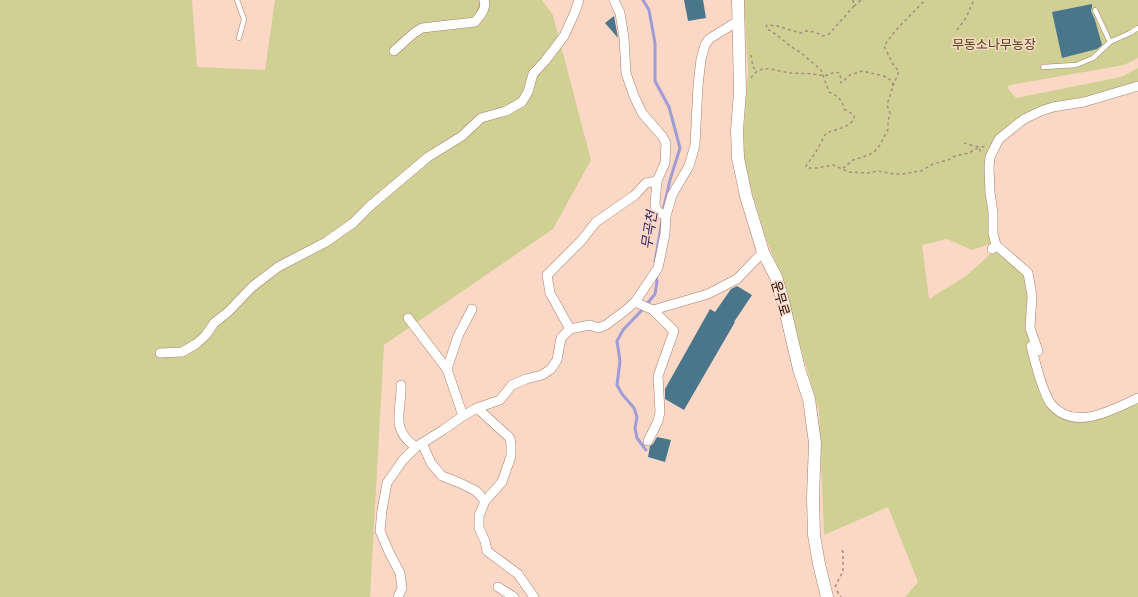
<svg xmlns="http://www.w3.org/2000/svg" width="1138" height="597" viewBox="0 0 1138 597" font-family="'Exo 2','Noto Sans KR',sans-serif">
<style>
.green{fill:#d0d094}
.lines{fill:none;stroke-linecap:round;stroke-linejoin:round}
.stream{stroke:#a09cd6;stroke-width:3}
.building{fill:#49768a}
.service-casing{stroke:#a77f6b;stroke-width:5.5}
.minor-casing{stroke:#a77f6b;stroke-width:10}
.tertiary-casing{stroke:#a77f6b;stroke-width:13}
.path{stroke:#a88d7f;stroke-width:1.5;stroke-dasharray:3 3;stroke-linecap:butt}
.service{stroke:#fff;stroke-width:4.5}
.minor{stroke:#fff;stroke-width:9}
.tertiary{stroke:#fff;stroke-width:12}
.labels{text-anchor:middle;stroke-width:3;stroke-linejoin:round;paint-order:stroke}
.park-label{font-size:13px;fill:#4a4918;stroke:#fbd8c6}
.street-label{font-size:13px;fill:#160803;stroke:#fbd8c6}
.water-label{font-size:14px;font-style:italic;fill:#2b1b5f;stroke:#fbd8c6}
</style>
<rect width="100%" height="100%" fill="#fbd8c6"/>
<g class="green">
<path d="M 0,0 L 192,0 L 197,67 L 265,70 L 275,0 L 542,0 L 553,15 L 591,160 L 553,229 L 384,345 L 370,597 L 0,597 Z"/>
<path d="M 744,0 L 1138,0 L 1138,58 L 1124,65 L 1010,85 L 1007,87 L 1016,98 L 1121,77 L 1138,68 L 1138,83 L 1112,92 L 1048,106 L 992,149 L 993,243 L 972,250 L 947,239 L 922,245 L 929,299 L 966,276 L 997,248 L 1026,274 L 1031,296 L 1028,329 L 1030,347 L 1046,400 L 1071,419 L 1138,401 L 1138,597 L 905,597 L 918,582 L 888,507 L 824,535 L 819,411 L 800,345 L 784,283 L 765,236 L 742,158 L 748,71 Z"/>
</g>
<g class="lines">
<g class="stream">
<path d="M 643,0 L 649,10 L 655,43 L 655,81 L 669,107 L 680,148 L 670,180 L 663,211"/>
<path d="M 655,262 L 662,220"/>
<path d="M 646,450 L 637,438 L 635,428 L 637,417 L 634,408 L 622,394 L 617,385 L 620,361 L 617,341 L 623,330 L 642,310 L 655,294 L 657,282 L 656,275"/>
</g>
</g>
<g class="building">
<path d="M 684,0 L 703,0 L 706,18 L 688,21 Z"/>
<path d="M 1092,4 L 1092,7 L 1091,11 L 1095,20 L 1102,45 L 1097,49 L 1062,58 L 1052,12 Z"/>
<path d="M 614,16 L 618,38 L 605,23 Z"/>
<path d="M 737,286 L 752,295 L 734,322 L 735,322 L 684,410 L 665,399 L 665,389 L 710,309 L 715,312 L 731,289 Z"/>
<path d="M 657,437 L 671,440 L 665,462 L 648,457 L 650,446 L 653,444 Z"/>
</g>
<g class="lines">
<defs>
<g id="service">
<path d="M 237,0 L 244,19 L 239,38"/>
<path d="M 1095,10 L 1110,42"/>
<path d="M 1043,67 L 1076,65 L 1093,58 L 1110,42 L 1130,33 L 1138,28"/>
</g>
<g id="minor">
<path d="M 614,0 L 620,13 L 624,38 L 626,73 L 634,96 L 642,113 L 662,136 L 666,143 L 665,163 L 657,181 L 655,203 L 656,209 L 660,213 L 666,216"/>
<path d="M 394,51 L 414,33 L 422,28 L 475,22 C 480,16 487,8 484,0"/>
<path d="M 996,245 L 993,233 L 993,212 L 990,193 L 989,167 L 990,157 L 999,139 L 1024,119 L 1041,111 L 1053,107 L 1084,102 L 1138,86"/>
<path d="M 992,249 L 996,245 L 1028,273 L 1032,296 L 1030,328 L 1038,351"/>
<path d="M 635,302 L 653,310 L 674,331 L 658,376 L 660,412 L 658,421 L 648,441"/>
<path d="M 653,310 L 708,294 L 737,279 L 763,252"/>
<path d="M 408,318 L 447,369"/>
<path d="M 570,329 L 550,293 L 547,275 L 581,241 L 596,222 L 635,195 L 646,183 L 657,181"/>
<path d="M 1031,346 C 1035,361 1042,392 1051,404 C 1074,432 1112,410 1138,398"/>
<path d="M 160,353 L 182,352 L 196,344 L 206,335 L 214,323 L 228,312 L 252,287 L 278,267 L 326,242 L 353,223 L 370,206 L 428,157 L 462,136 L 481,118 L 506,111 L 522,102 L 528,92 L 533,74 L 545,61 L 564,36 L 575,12 L 579,0"/>
<path d="M 401,385 C 402,411 389,429 416,447"/>
<path d="M 477,408 L 510,438 L 511,445 L 511,456 L 502,482 L 485,501"/>
<path d="M 463,416 L 447,369 L 458,336 L 472,309"/>
<path d="M 422,443 L 431,463 L 442,476 L 460,483 L 476,491 L 485,501 L 479,516 L 479,528 L 485,541 L 487,551 L 518,574 L 534,597"/>
<path d="M 498,587 L 514,597"/>
<path d="M 398,597 L 402,588 L 400,573 L 389,552 L 380,531 L 382,510 L 387,483 L 403,460 L 416,447 L 443,430 L 463,416 L 477,408 L 500,400 L 512,385 L 526,379 L 542,375 L 551,369 L 557,360 L 561,338 L 570,329 L 590,325 L 598,328 L 606,325 L 626,310 L 635,302 L 658,268 L 665,234 L 666,216 L 672,195 L 689,166 L 695,145 L 698,86 L 701,59 L 705,45 L 709,39 L 738,21"/>
</g>
<path id="tertiary" d="M 738,0 L 740,92 L 737,130 L 738,158 L 746,196 L 763,252 L 776,277 L 783,301 L 799,369 L 809,399 L 815,443 L 813,497 L 814,535 L 819,564 L 827,597"/>
</defs>
<use href="#service" class="service-casing"/>
<use href="#minor" class="minor-casing"/>
<use href="#tertiary" class="tertiary-casing"/>
<g class="path">
<path d="M 853,0 L 854,6 L 829,34 L 823,36 L 815,32 L 806,31 L 801,33 L 777,26 L 767,25 L 766,28 L 777,35 L 790,46 L 800,52 L 821,70 L 829,92 C 837,96 842,99 844,109 L 854,115 C 856,126 834,130 826,133 L 816,152 L 806,166 L 806,167 L 809,168 L 817,168 L 833,165 L 849,172 L 868,173 L 878,171 L 894,174 L 902,174 L 921,171 L 933,164 L 948,160 L 955,156 L 969,153 L 979,147 L 981,154"/>
<path d="M 854,6 L 861,0"/>
<path d="M 957,30 L 966,18 L 974,0"/>
<path d="M 751,55 L 753,67 L 757,71"/>
<path d="M 751,78 C 754,73 758,70 763,69 C 770,68 778,71 785,72 C 794,74 804,73 813,74 C 823,75 825,78 834,72 L 840,73 L 841,83 L 850,75 L 862,71 L 884,76 L 892,81 L 893,86 L 887,105 L 890,113 L 888,121 L 888,129 L 880,145 L 875,151 L 869,155 L 853,160 L 842,169"/>
<path d="M 893,86 L 899,71 L 894,66 L 884,46 L 896,30 L 925,0"/>
<path d="M 964,143 C 970,144 979,149 985,146"/>
<path d="M 835,587 L 843,571 L 843,552 L 841,549"/>
<path d="M 837,591 L 841,597"/>
</g>
<use href="#service" class="service"/>
<use href="#minor" class="minor"/>
<use href="#tertiary" class="tertiary"/>
</g>
<g class="labels">
<g class="park-label">
<text x="994" y="49">무동소나무농장</text>
</g>
<g class="street-label">
<text transform="translate(781 298) rotate(74)" y="5">운무로</text>
</g>
<g class="water-label">
<text transform="translate(649 230) rotate(-81)" y="5">무곡천</text>
</g>
</g>
</svg>
